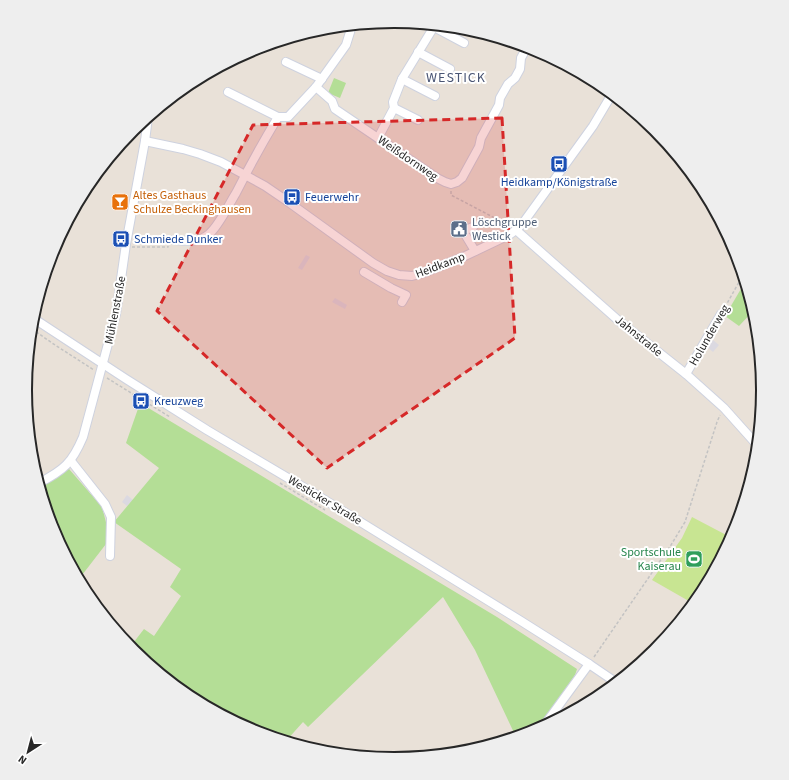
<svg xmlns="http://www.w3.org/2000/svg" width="789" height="780" viewBox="0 0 789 780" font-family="'Source Sans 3',sans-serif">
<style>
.industrial{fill:#dbd9e1}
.green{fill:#b4de96}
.pitch{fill:#c8e592}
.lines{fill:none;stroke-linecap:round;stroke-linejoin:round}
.minor-casing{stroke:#ced2df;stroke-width:10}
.path{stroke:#c3c3c3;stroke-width:1.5;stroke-dasharray:3 2;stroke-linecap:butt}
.minor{stroke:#fff;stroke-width:8}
.marked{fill:#d62828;fill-opacity:0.2;stroke:#d62828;stroke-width:3;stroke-dasharray:8 5;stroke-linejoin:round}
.labels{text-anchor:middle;stroke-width:4;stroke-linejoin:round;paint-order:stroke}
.street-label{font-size:12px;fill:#272727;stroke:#fff}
.transit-label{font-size:12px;fill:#164399;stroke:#fff;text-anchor:start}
.food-label{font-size:12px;fill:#c56008;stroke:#fff;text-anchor:start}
.service-label{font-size:12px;fill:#4e5e75;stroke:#fff;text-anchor:start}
.leisure-label{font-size:12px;fill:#27864d;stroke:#fff;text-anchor:end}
.quarter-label{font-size:14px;letter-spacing:1px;fill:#4a5574;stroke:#fff}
.rim{fill:none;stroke:#272727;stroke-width:2}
</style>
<rect width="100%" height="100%" fill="#e9e1d8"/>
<g class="industrial">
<path d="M 306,255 L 310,257 L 302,270 L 298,268 Z"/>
<path d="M 335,298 L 347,305 L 345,309 L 332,302 Z"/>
<path d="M 713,340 L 719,345 L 713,352 L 707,347 Z"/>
<path d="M 127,495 L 133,500 L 127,506 L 122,502 Z"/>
</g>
<g class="green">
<path d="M 334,78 L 346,83 L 340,98 L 328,93 Z"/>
<path d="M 745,282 L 754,310 L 739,326 L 725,316 Z"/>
<path d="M 140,403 L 497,617 L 577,669 L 575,675 L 537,730 L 516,737 L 475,650 L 443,597 L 308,727 L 303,722 L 286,741 L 253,731 L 189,697 L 133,651 L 130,647 L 144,629 L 154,636 L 181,596 L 170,587 L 181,569 L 114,522 L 159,468 L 126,443 Z"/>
<path d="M 69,469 L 102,507 L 108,530 L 106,544 L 79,579 L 54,531 L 45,503 L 47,501 L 42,486 Z"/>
</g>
<path class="pitch" d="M 692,517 L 732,538 L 701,595 L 694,604 L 652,580 L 682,538 Z"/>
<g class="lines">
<defs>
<g id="minor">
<path d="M 434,27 L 464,43"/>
<path d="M 418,52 L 450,69"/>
<path d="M 286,62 L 322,79"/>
<path d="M 402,79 L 435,96"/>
<path d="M 316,87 L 332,101 L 335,109 L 437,178 L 445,182 L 451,184 L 457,182 L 462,178 L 479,147 L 481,138 L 499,105 L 500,98 L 508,84 L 515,78 L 520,69 L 521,58 L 527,47"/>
<path d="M 228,92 L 278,117"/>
<path d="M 394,108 L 418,120"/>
<path d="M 378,138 L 394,108 L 393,102 L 402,79 L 435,25"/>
<path d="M 145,141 L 183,149 L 200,154 L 221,162 L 245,175 L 265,186 L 287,201 L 373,263 L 387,271 L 399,275 L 412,276 L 423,273 L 463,257 L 509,235 L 516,230 L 523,223 L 593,126 L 612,94"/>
<path d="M 473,227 L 463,231 L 475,251"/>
<path d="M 516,230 L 619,321 L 686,374 L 724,408 L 758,446"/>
<path d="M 174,240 C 187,241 198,243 209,234 C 219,226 229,204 236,193 C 249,167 263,142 278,117 L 288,117 L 316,87 L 346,45 L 351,29 L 354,25"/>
<path d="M 364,272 L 391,288 L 406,295 L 402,302"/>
<path d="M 33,318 L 126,379 L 207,430 L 320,497 L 521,621 L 589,664 L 617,683"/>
<path d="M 686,374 L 721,314"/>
<path d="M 71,461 L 105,504 L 111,517 L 110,556"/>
<path d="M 39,483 C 64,470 72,463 83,437 L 116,314 L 126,244 L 145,141 L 148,117"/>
<path d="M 543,727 L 589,664"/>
</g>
</defs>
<use href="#minor" class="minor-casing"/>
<g class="path">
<path d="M 451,191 L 451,195 L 510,226"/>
<path d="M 132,247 L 168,247 L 168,246"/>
<path d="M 725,307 L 743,275"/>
<path d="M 32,329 L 55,345 L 94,370"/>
<path d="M 107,378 L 170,417"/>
<path d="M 280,483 L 325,510"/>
<path d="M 594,657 L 671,545 L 685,522 L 717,422 L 720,415"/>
</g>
<use href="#minor" class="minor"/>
</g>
<path class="marked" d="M 502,118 L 515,338 L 327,468 L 157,311 L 253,125 Z"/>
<defs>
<symbol id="bus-square" viewBox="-11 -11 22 22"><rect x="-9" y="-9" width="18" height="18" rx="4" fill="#1a4fb4" stroke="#fff"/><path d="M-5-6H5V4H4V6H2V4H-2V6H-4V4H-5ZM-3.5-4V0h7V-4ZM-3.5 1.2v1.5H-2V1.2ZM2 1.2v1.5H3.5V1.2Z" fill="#fff"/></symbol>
<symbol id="bar-square" viewBox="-11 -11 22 22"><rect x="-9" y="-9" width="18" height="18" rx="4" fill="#e8710a" stroke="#fff"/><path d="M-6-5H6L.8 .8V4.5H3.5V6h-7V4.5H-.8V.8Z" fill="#fff"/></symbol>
<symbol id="civic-square" viewBox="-11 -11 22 22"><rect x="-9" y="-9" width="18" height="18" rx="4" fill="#5c6f8a" stroke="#fff"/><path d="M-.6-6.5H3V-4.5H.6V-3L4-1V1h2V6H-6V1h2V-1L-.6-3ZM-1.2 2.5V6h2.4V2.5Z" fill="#fff"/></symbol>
<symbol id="stadium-square" viewBox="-11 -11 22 22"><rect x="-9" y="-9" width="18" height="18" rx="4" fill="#2e9e5b" stroke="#fff"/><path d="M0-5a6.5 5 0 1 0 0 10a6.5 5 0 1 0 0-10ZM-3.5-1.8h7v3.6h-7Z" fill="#fff"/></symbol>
</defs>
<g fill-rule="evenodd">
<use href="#bus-square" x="549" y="154" width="20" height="20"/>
<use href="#bus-square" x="282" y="187" width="20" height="20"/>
<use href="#bar-square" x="110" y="192" width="20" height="20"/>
<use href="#civic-square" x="449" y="219" width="20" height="20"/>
<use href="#bus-square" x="111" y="229" width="20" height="20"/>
<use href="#bus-square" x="131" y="391" width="20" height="20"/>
<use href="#stadium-square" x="684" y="549" width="20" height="20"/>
</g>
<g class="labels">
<g class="street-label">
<text transform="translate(408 158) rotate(34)" y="4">Weißdornweg</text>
<text transform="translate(440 265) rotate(-21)" y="4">Heidkamp</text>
<text transform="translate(115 310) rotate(-79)" y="4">Mühlenstraße</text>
<text transform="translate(709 335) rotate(-60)" y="4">Holunderweg</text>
<text transform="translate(639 336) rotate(39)" y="4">Jahnstraße</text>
<text transform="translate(325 500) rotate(31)" y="4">Westicker Straße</text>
</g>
<g class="transit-label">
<text x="559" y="186" text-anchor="middle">Heidkamp/Königstraße</text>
<text x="305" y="201">Feuerwehr</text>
<text x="134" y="243">Schmiede Dunker</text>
<text x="154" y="405">Kreuzweg</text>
</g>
<g class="food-label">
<text x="133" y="199">Altes Gasthaus<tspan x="133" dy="14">Schulze Beckinghausen</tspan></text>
</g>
<g class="service-label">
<text x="472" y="226">Löschgruppe<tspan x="472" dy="14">Westick</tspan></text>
</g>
<g class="leisure-label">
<text x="681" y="556">Sportschule<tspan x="681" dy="14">Kaiserau</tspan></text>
</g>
<g class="quarter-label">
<text x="456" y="82">WESTICK</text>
</g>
</g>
<path d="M0 0H789V780H0ZM32 390a362 362 0 1 1 724 0a362 362 0 1 1-724 0Z" fill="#eee" fill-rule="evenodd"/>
<path class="rim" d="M32 390a362 362 0 1 1 724 0a362 362 0 1 1-724 0Z"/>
<g transform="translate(28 752) rotate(216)" stroke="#ffffff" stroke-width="3" paint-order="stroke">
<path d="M0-3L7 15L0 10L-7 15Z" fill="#272727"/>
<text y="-6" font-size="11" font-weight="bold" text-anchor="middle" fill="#272727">N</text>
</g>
</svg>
